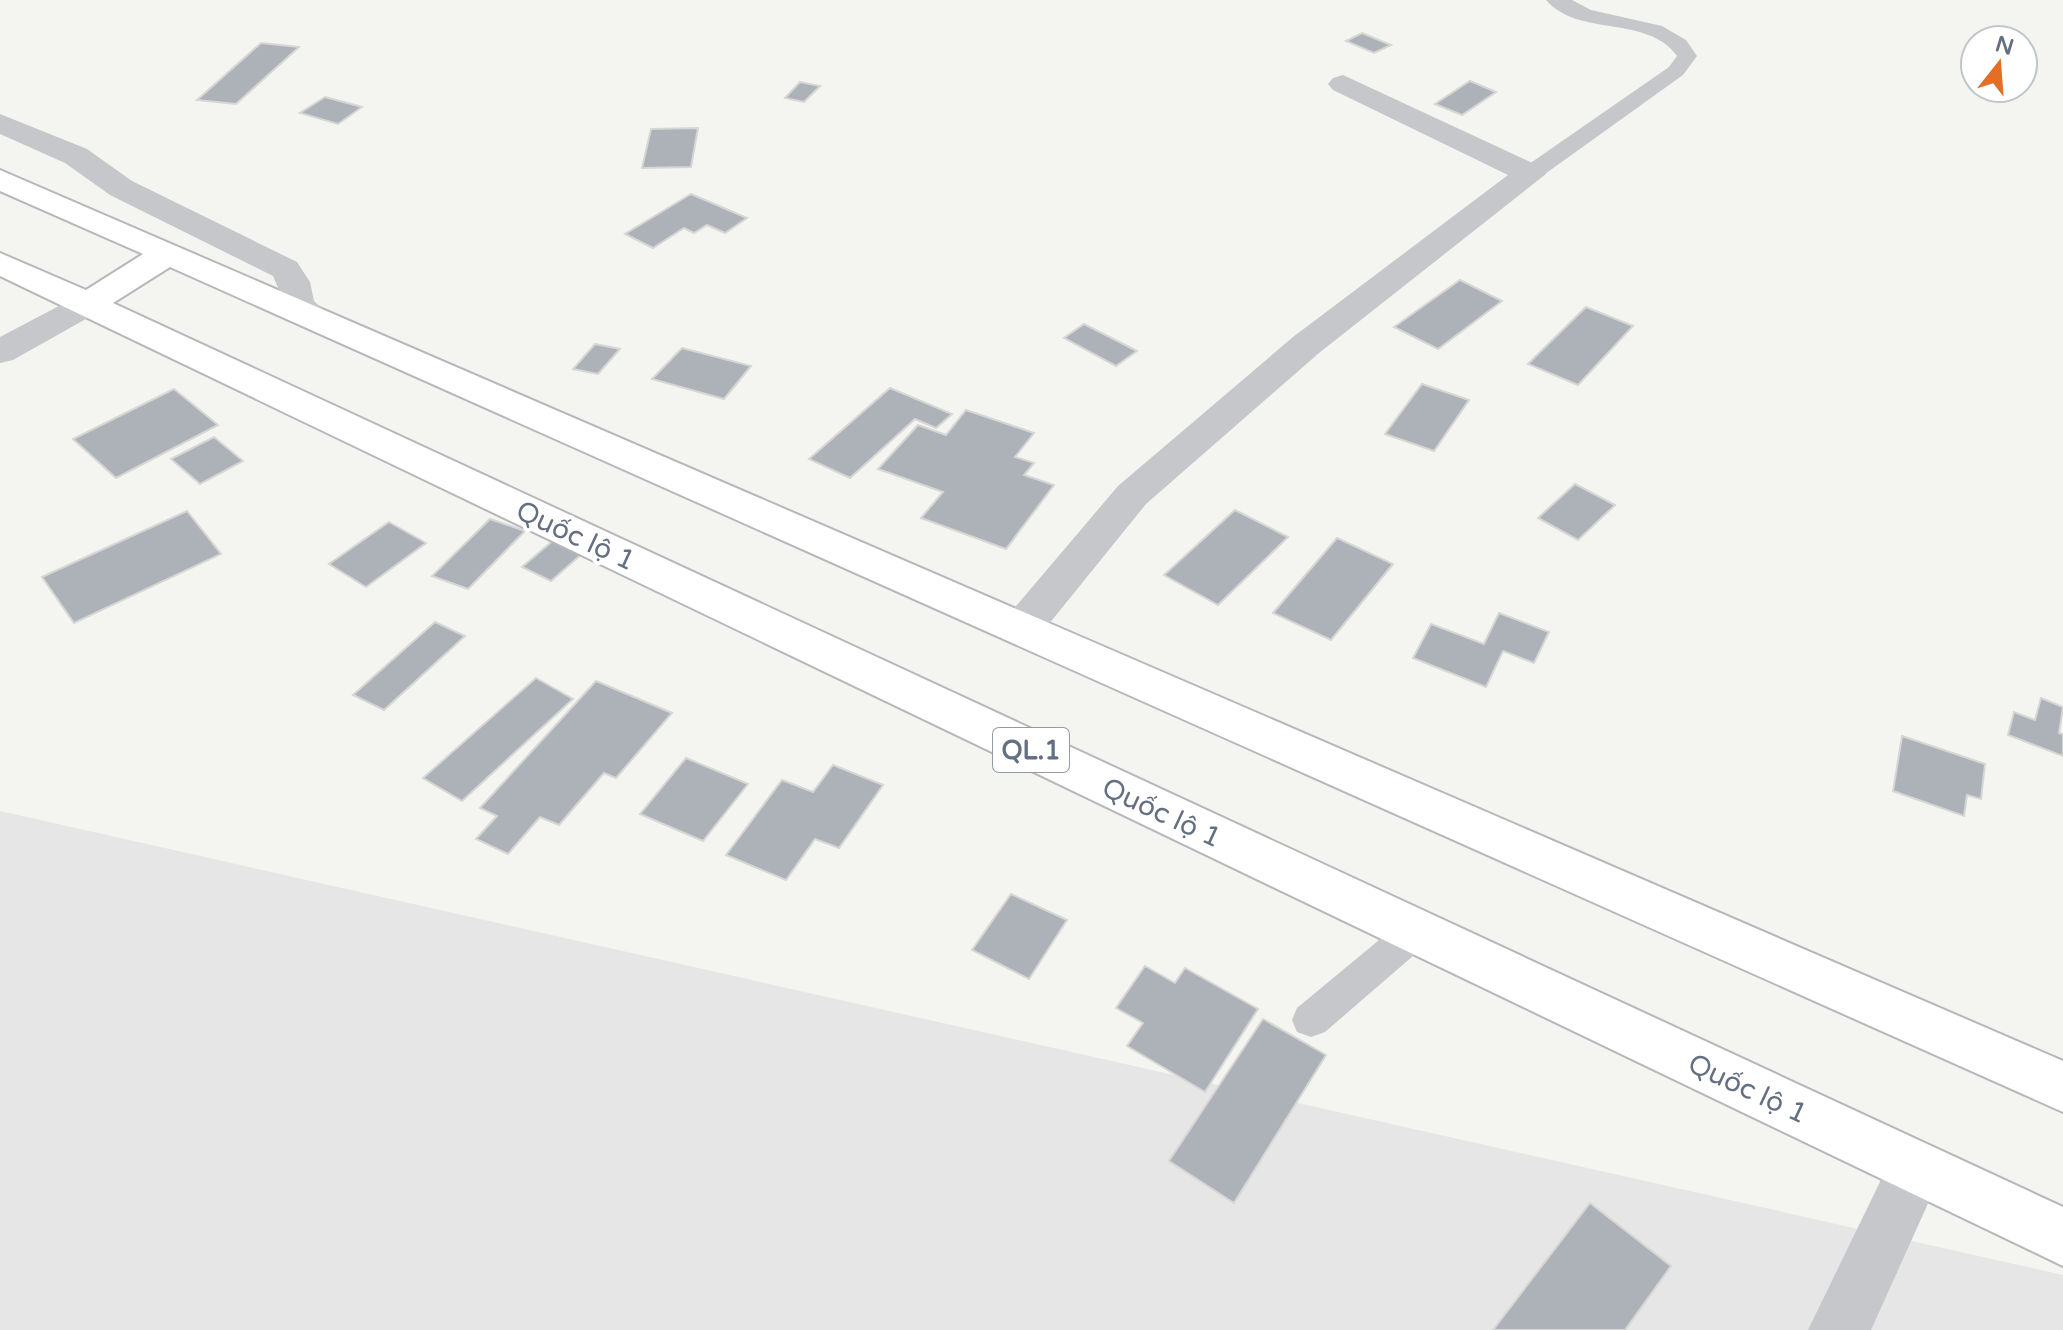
<svg xmlns="http://www.w3.org/2000/svg" width="2063" height="1330" viewBox="0 0 2063 1330" font-family="'Varela Round',sans-serif">
<style>
.built{fill:#e5e6e5}
.building{fill:#adb2b9;stroke:#d6d6d4;stroke-width:2}
.lines{fill:none;stroke-linecap:round;stroke-linejoin:round}
.trunk-casing{stroke:#b5b7bb;stroke-width:4}
.service{fill:#c5c7cb;fill-rule:evenodd}
.minor{fill:#c5c7cb;fill-rule:evenodd}
.trunk{fill:#fff;fill-rule:evenodd}
.labels{text-anchor:middle;stroke-width:8;stroke-linejoin:round;paint-order:stroke}
.shield{fill:#fff;stroke:#929ba8;stroke-width:2}
.shield-label{font-size:26px;font-weight:bold;fill:#647082}
.street-label{font-size:28px;fill:#647082;stroke:#fff}
</style>
<rect width="100%" height="100%" fill="#f4f5f1"/>
<path class="built" d="M 0,811 L 2063,1275 L 2063,1330 L 0,1330 Z"/>
<g class="building">
<path d="M 1362,33 L 1391,45 L 1374,53 L 1346,41 Z"/>
<path d="M 261,43 L 299,47 L 236,104 L 197,100 Z"/>
<path d="M 1470,81 L 1496,92 L 1462,115 L 1435,104 Z"/>
<path d="M 800,82 L 820,86 L 804,102 L 785,98 Z"/>
<path d="M 325,97 L 362,107 L 338,124 L 300,113 Z"/>
<path d="M 698,128 L 691,167 L 642,168 L 651,129 Z"/>
<path d="M 691,194 L 747,218 L 725,233 L 707,225 L 694,233 L 684,228 L 653,248 L 625,234 Z"/>
<path d="M 1460,280 L 1502,301 L 1438,349 L 1394,327 Z"/>
<path d="M 1586,307 L 1633,326 L 1578,385 L 1528,364 Z"/>
<path d="M 1084,324 L 1137,351 L 1116,366 L 1064,338 Z"/>
<path d="M 595,344 L 620,349 L 598,374 L 573,369 Z"/>
<path d="M 682,348 L 751,366 L 724,399 L 652,379 Z"/>
<path d="M 1422,384 L 1469,400 L 1434,451 L 1385,434 Z"/>
<path d="M 890,388 L 952,414 L 936,428 L 915,419 L 850,478 L 809,459 Z"/>
<path d="M 174,389 L 218,425 L 116,478 L 73,439 Z"/>
<path d="M 966,410 L 1034,433 L 1015,457 L 1034,463 L 1024,475 L 1054,485 L 1006,549 L 921,518 L 943,492 L 878,469 L 918,425 L 946,435 Z"/>
<path d="M 214,437 L 243,461 L 200,484 L 171,459 Z"/>
<path d="M 1575,484 L 1615,505 L 1578,540 L 1538,518 Z"/>
<path d="M 1235,510 L 1288,537 L 1218,605 L 1164,575 Z"/>
<path d="M 187,511 L 221,554 L 74,623 L 42,577 Z"/>
<path d="M 490,519 L 525,531 L 468,589 L 432,576 Z"/>
<path d="M 389,522 L 426,543 L 366,587 L 329,564 Z"/>
<path d="M 1337,538 L 1393,564 L 1331,640 L 1273,613 Z"/>
<path d="M 555,539 L 584,552 L 551,581 L 522,567 Z"/>
<path d="M 1499,613 L 1549,632 L 1534,663 L 1503,651 L 1486,687 L 1413,658 L 1431,624 L 1484,644 Z"/>
<path d="M 435,622 L 465,636 L 384,710 L 353,695 Z"/>
<path d="M 536,678 L 573,699 L 462,801 L 423,778 Z"/>
<path d="M 596,681 L 672,713 L 616,778 L 604,773 L 559,825 L 540,817 L 508,854 L 476,839 L 497,816 L 480,808 Z"/>
<path d="M 2041,698 L 2063,707 L 2059,733 L 2063,734 L 2063,756 L 2008,735 L 2014,712 L 2035,720 Z"/>
<path d="M 1902,736 L 1985,764 L 1981,799 L 1967,795 L 1964,816 L 1893,791 Z"/>
<path d="M 686,758 L 748,784 L 703,841 L 640,814 Z"/>
<path d="M 833,765 L 883,785 L 839,848 L 815,839 L 786,880 L 726,855 L 782,780 L 813,792 Z"/>
<path d="M 1011,894 L 1067,920 L 1029,979 L 972,950 Z"/>
<path d="M 1145,966 L 1175,983 L 1185,968 L 1258,1009 L 1205,1092 L 1127,1046 L 1143,1023 L 1116,1008 Z"/>
<path d="M 1263,1019 L 1326,1055 L 1234,1203 L 1169,1161 Z"/>
<path d="M 1590,1203 L 1671,1266 L 1625,1330 L 1493,1330 Z"/>
</g>
<g class="lines">
<defs>
<path id="trunk" d="M 0,170 L 2063,1061 L 2063,1112 L 170,267 L 113,303 L 2063,1207 L 2063,1266 L 0,276 L 0,253 L 86,290 L 143,254 L 0,191 Z"/>
</defs>
<use href="#trunk" class="trunk-casing"/>
<g class="service">
<path d="M 1546,0 L 1572,0 L 1591,10 L 1662,26 L 1686,40 L 1697,56 L 1683,75 L 1538,179 L 1522,179 L 1519,174 L 1522,169 L 1669,67 L 1677,56 C 1647,14 1579,38 1546,0 Z"/>
<path d="M 1415,916 L 1428,921 L 1433,932 L 1428,943 L 1325,1032 L 1311,1037 L 1297,1032 L 1292,1020 L 1297,1008 L 1402,921 Z"/>
</g>
<g class="minor">
<path d="M 1343,75 L 1541,167 L 1546,174 L 1319,353 L 1146,504 L 1036,640 L 1021,645 L 1006,640 L 999,629 L 1006,618 L 1118,486 L 1293,337 L 1508,175 L 1333,90 L 1328,84 L 1333,78 Z"/>
<path d="M 0,114 L 87,149 L 132,181 L 297,262 L 310,282 L 314,301 L 331,317 L 325,324 C 306,329 291,322 280,305 L 279,290 L 273,276 L 110,195 L 65,163 L 0,134 Z"/>
<path d="M 88,294 L 100,297 L 105,304 L 100,311 L 13,360 L 0,363 L 0,337 L 76,297 Z"/>
<path d="M 1916,1141 L 1936,1149 L 1944,1168 L 1871,1330 L 1808,1330 L 1896,1149 Z"/>
</g>
<use href="#trunk" class="trunk"/>
</g>
<g class="labels">
<rect class="shield" x="993" y="728" width="76" height="44" rx="6"/>
<g class="shield-label">
<text x="1031" y="759">QL.1</text>
</g>
<g class="street-label">
<text transform="translate(576 535) rotate(25)" y="10">Quốc lộ 1</text>
<text transform="translate(1162 812) rotate(25)" y="10">Quốc lộ 1</text>
<text transform="translate(1748 1088) rotate(25)" y="10">Quốc lộ 1</text>
</g>
</g>
<g transform="translate(1999 64) rotate(17)"><circle r="38" fill="#ffffff" stroke="#c1c6cd" stroke-width="2"/>
<path d="M0-6L14 30L0 20L-14 30Z" fill="#e36e24"/>
<text y="-12" font-size="22" font-weight="bold" text-anchor="middle" fill="#647082">N</text>
</g>
</svg>
